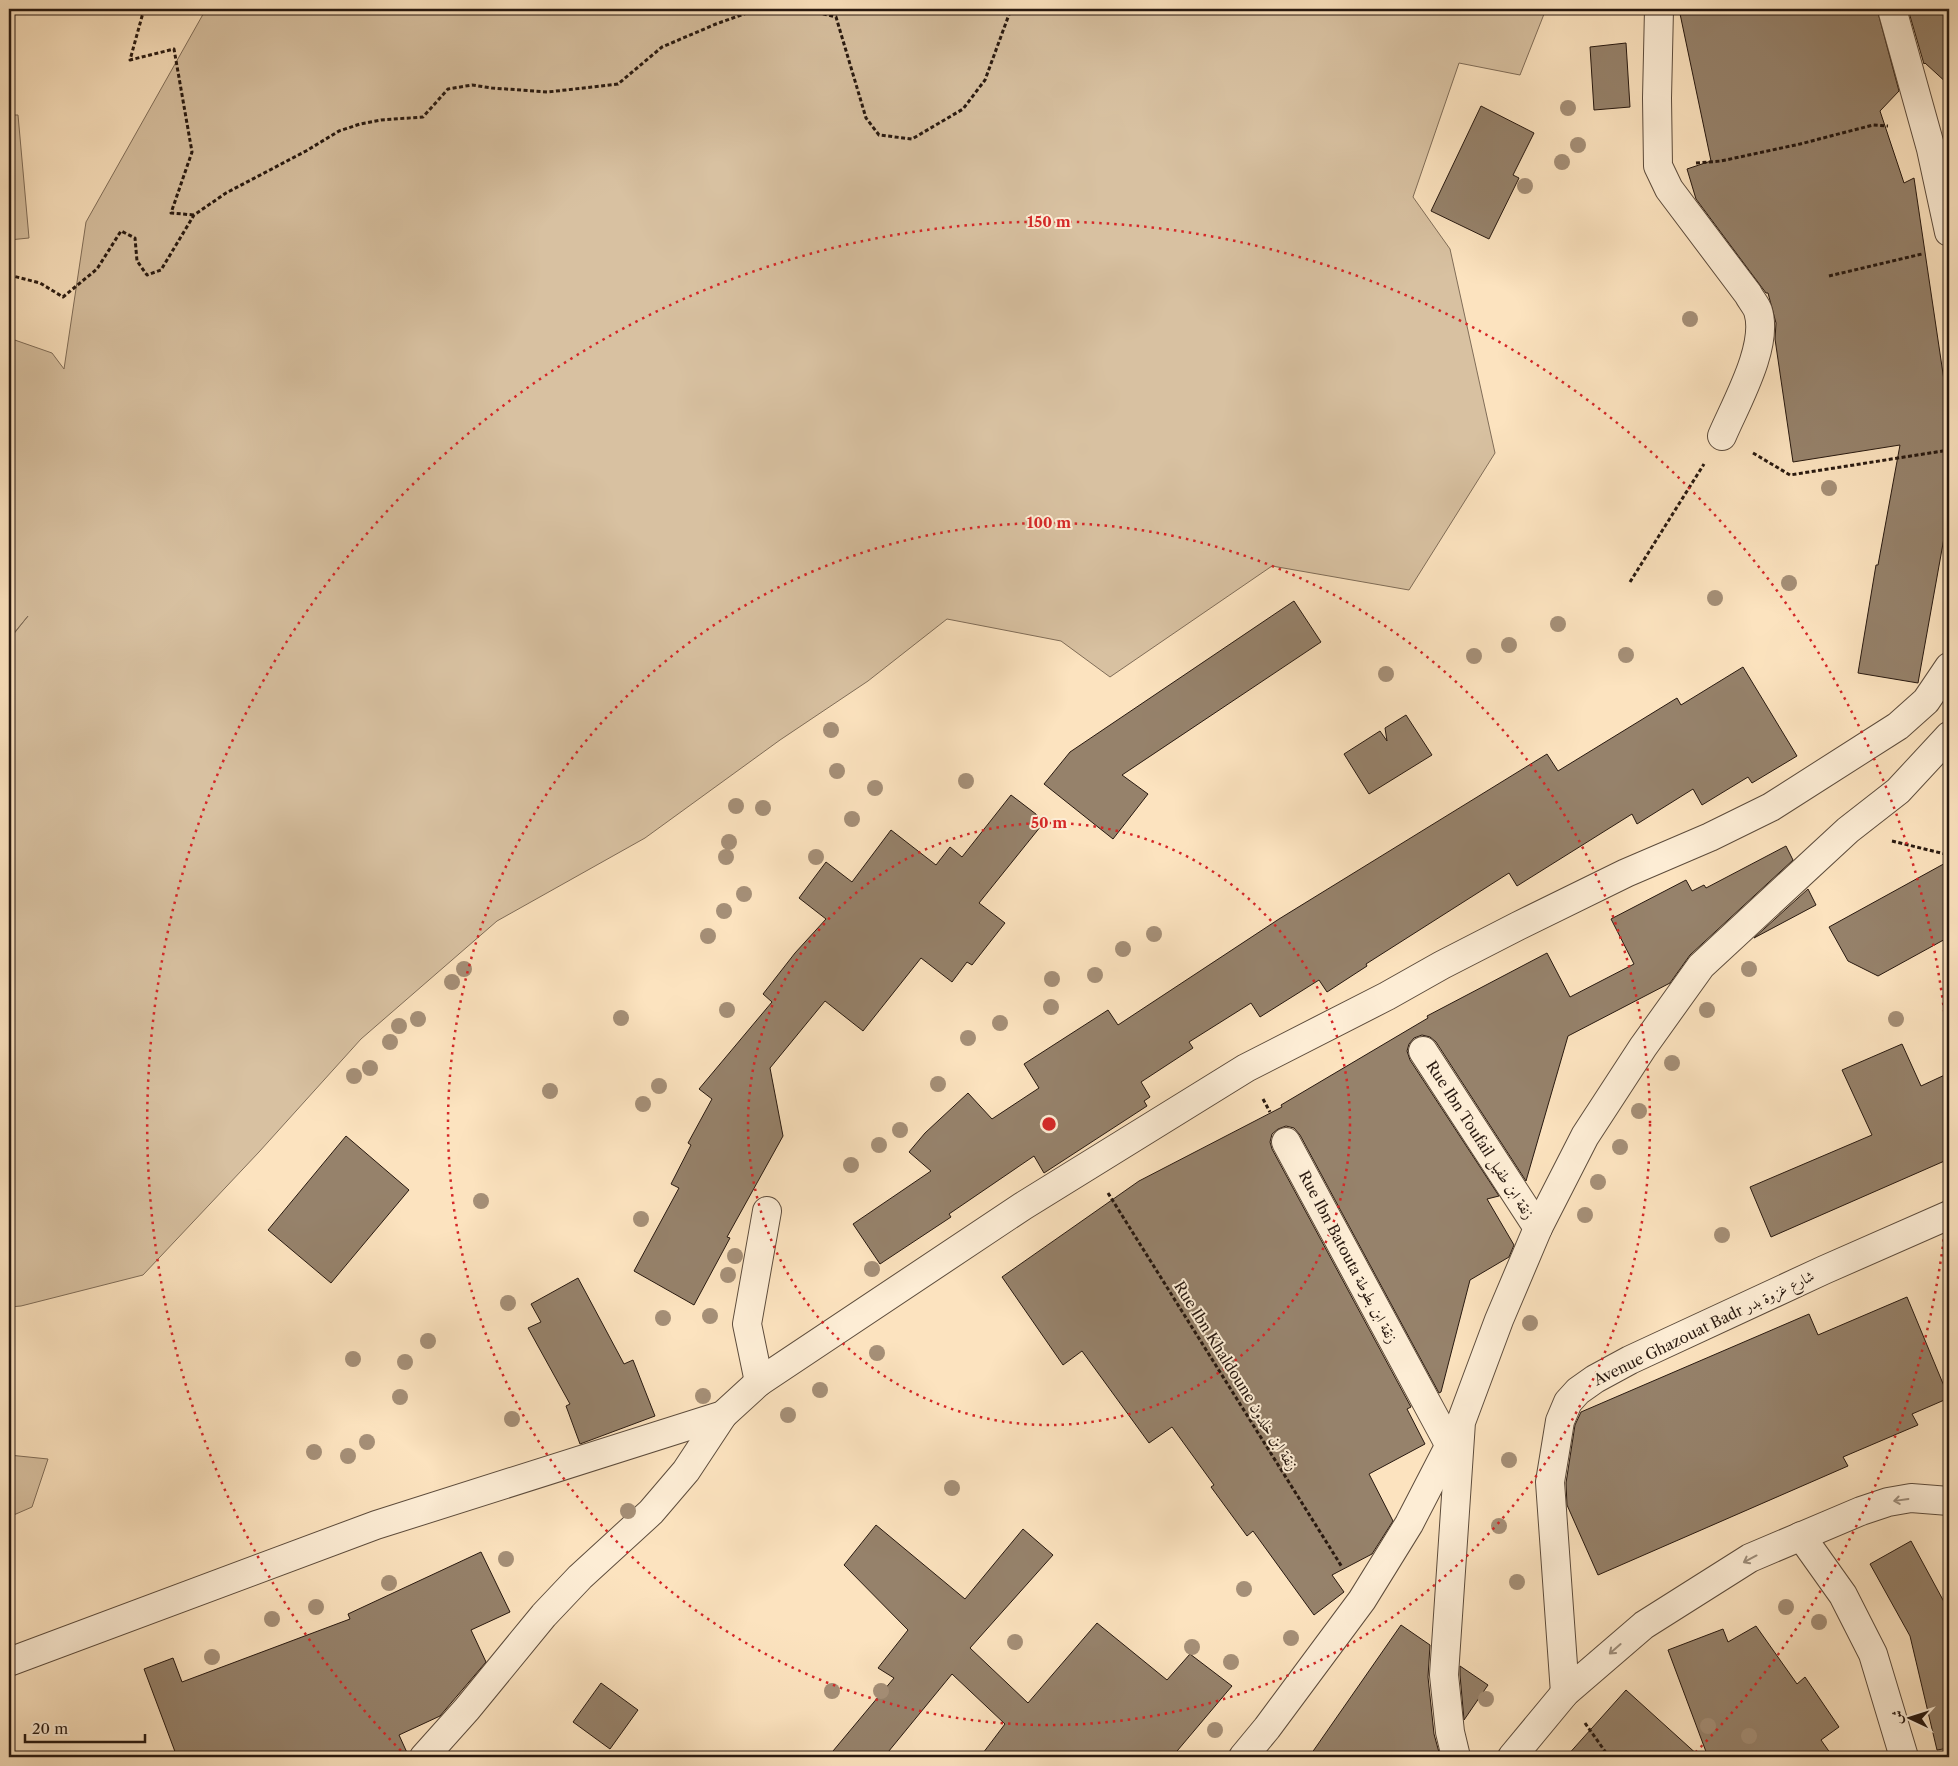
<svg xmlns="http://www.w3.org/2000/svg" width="1958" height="1766" viewBox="0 0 1958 1766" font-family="'Libre Caslon Text',Amiri,serif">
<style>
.green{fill:#d8c1a1;stroke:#806d58}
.building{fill:#96826b;stroke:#281910}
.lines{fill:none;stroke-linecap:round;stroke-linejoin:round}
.minor-casing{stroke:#5d4c3c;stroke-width:30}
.tertiary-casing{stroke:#5d4c3c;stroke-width:30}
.path{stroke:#281910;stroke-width:3;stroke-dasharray:4 2.5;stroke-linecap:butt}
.minor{stroke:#fdedd5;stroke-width:28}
.tertiary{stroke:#fdedd5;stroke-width:28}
.tree{fill:#a58f77}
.oneway{stroke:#9d8e7c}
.ring{fill:none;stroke:#d62828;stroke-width:2.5;stroke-dasharray:2.5 5}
.labels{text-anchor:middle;stroke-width:4;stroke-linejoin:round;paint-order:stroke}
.street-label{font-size:15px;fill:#281910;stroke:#fdedd5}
.centre{fill:#d62828;stroke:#fdedd5;stroke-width:2.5}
.ring-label{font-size:15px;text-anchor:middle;font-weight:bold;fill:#d62828;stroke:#fdedd5;stroke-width:4;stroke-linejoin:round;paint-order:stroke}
</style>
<rect width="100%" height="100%" fill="#fce3bf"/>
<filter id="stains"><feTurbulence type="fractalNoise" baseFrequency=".004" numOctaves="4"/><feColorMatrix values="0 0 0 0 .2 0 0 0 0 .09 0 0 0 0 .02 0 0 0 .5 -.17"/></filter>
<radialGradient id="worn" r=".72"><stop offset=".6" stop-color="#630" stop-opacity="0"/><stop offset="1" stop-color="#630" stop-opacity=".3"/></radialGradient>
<g class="green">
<path d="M 206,9 L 1546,9 L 1520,75 L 1459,63 L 1413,197 L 1450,249 L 1495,453 L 1409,590 L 1272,566 L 1110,677 L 1061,641 L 947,619 L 868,681 L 780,740 L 645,838 L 497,921 L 361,1039 L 259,1152 L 143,1275 L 21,1306 L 9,1307 L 9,640 L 28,616 L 9,639 L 9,338 L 52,353 L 64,369 L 86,222 Z"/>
<path d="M 9,115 L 18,115 L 29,238 L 9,240 Z"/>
<path d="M 9,1455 L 48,1459 L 32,1507 L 9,1517 Z"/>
</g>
<g class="building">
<path d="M 1679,9 L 1877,9 L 1899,91 L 1880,111 L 1904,183 L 1914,178 L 1949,414 L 1949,510 L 1918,683 L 1858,673 L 1876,565 L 1878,565 L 1900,445 L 1793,462 L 1775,339 L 1776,323 L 1768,293 L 1766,293 L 1696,199 L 1687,169 L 1711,161 Z"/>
<path d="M 1908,9 L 1949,9 L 1949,85 L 1925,63 L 1924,64 Z"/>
<path d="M 1626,43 L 1630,107 L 1594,110 L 1590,47 Z"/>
<path d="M 1481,106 L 1534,133 L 1513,175 L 1519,178 L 1489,239 L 1431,211 Z"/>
<path d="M 1294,601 L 1321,642 L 1122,775 L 1148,794 L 1113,839 L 1044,784 L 1070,752 Z"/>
<path d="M 1743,667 L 1797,756 L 1752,783 L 1748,777 L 1702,805 L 1693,789 L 1637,824 L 1632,814 L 1517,886 L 1509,873 L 1366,964 L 1367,966 L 1327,992 L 1319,980 L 1260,1017 L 1251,1003 L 1189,1042 L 1193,1048 L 1141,1082 L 1150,1097 L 1144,1101 L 1147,1106 L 1044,1173 L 1034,1156 L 949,1214 L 951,1217 L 880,1264 L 853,1224 L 931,1171 L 909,1152 L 925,1133 L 968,1093 L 992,1119 L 1039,1088 L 1024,1064 L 1108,1010 L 1118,1025 L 1279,919 L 1547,754 L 1558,771 L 1677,698 L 1681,705 Z"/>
<path d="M 1406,715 L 1432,755 L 1369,794 L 1344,754 L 1380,731 L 1387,741 L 1385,728 Z"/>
<path d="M 1011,795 L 1045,821 L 979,903 L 1005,923 L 972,965 L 967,962 L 952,982 L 921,958 L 863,1031 L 825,1001 L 770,1068 L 783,1136 L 727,1237 L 730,1238 L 694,1305 L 634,1271 L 679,1188 L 671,1184 L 691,1145 L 688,1143 L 712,1099 L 699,1089 L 772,1002 L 763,994 L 795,953 L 826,919 L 799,898 L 826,862 L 852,882 L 891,830 L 936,865 L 950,847 L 962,857 Z"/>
<path d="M 1786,846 L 1793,860 L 1690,955 L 1670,983 L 1568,1036 L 1526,1181 L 1436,1042 L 1430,1037 L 1422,1035 L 1414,1038 L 1409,1044 L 1407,1051 L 1410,1060 L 1499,1196 L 1487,1199 L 1514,1245 L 1509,1257 L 1470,1280 L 1441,1392 L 1439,1393 L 1300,1135 L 1294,1128 L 1286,1126 L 1278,1129 L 1272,1134 L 1270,1142 L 1272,1149 L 1411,1407 L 1407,1409 L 1425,1444 L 1369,1474 L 1393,1521 L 1372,1554 L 1332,1575 L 1344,1592 L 1314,1615 L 1253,1531 L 1247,1536 L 1211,1487 L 1214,1485 L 1172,1427 L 1149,1443 L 1082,1351 L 1063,1365 L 1002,1277 L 1139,1181 L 1282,1107 L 1281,1105 L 1428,1018 L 1427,1016 L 1547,953 L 1570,997 L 1634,964 L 1611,919 L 1686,880 L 1692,891 L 1704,885 L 1706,888 Z"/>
<path d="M 1949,861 L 1949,937 L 1878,976 L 1848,961 L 1829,927 Z"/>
<path d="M 1808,889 L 1816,905 L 1754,938 Z"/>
<path d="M 1902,1044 L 1921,1086 L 1949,1073 L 1949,1159 L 1771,1237 L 1750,1187 L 1872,1135 L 1842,1070 Z"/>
<path d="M 346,1136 L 409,1190 L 331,1283 L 268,1230 Z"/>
<path d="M 578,1278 L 624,1364 L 633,1360 L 655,1416 L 580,1444 L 566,1406 L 570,1404 L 528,1328 L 541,1322 L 531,1304 Z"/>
<path d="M 1907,1297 L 1949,1398 L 1912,1414 L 1918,1425 L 1843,1457 L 1848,1466 L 1598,1575 L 1567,1505 L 1566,1483 L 1575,1425 L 1581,1412 L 1809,1314 L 1818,1335 Z"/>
<path d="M 876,1525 L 965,1599 L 1023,1529 L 1053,1555 L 970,1648 L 1028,1703 L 1097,1623 L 1167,1680 L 1190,1654 L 1232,1686 L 1172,1757 L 980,1757 L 1005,1724 L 952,1674 L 884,1757 L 828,1757 L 894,1678 L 878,1668 L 908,1630 L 844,1565 Z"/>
<path d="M 1911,1541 L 1949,1611 L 1949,1748 L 1937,1750 L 1910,1636 L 1870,1564 Z"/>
<path d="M 481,1552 L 510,1612 L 471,1630 L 486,1662 L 440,1716 L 399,1735 L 409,1757 L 177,1757 L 144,1669 L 173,1658 L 182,1682 L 350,1619 L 348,1614 Z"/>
<path d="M 1401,1625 L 1430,1645 L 1428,1677 L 1434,1734 L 1440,1756 L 1438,1757 L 1309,1757 Z"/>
<path d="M 1756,1626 L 1797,1684 L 1805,1677 L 1839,1727 L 1821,1740 L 1833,1757 L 1708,1757 L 1668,1650 L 1723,1629 L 1728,1642 Z"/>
<path d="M 1460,1666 L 1488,1685 L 1464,1720 L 1460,1675 Z"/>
<path d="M 601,1683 L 638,1710 L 610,1749 L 573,1722 Z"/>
<path d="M 1626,1690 L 1700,1757 L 1566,1757 Z"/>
</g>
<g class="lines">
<defs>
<g id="minor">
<path d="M 1659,9 L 1657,98 L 1658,166 L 1669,189 L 1748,294 C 1751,300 1756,305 1758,311 C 1769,346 1736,403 1722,436"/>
<path d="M 1892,9 L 1931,149 L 1949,232"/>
<path d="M 1423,1051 L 1538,1228"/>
<path d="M 1286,1142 L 1450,1446"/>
<path d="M 759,1382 L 747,1324 L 767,1211"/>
<path d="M 1801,1536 L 1843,1595 L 1873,1654 L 1904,1757"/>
<path d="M 9,1662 L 376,1525 L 723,1415 L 759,1382 L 1023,1206 L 1246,1068 L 1387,996 L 1442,965 L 1518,926 L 1626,873 L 1710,837 L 1771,807 L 1898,726 L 1926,701 L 1949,667"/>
<path d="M 1565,1693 L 1550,1482 L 1560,1421 L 1568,1402 L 1578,1391 L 1595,1379 L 1630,1360 L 1824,1270 L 1949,1215"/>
<path d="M 424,1757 L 467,1709 L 544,1615 L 580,1577 L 651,1512 L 686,1471 L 723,1415"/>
<path d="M 1243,1757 L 1267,1728 L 1362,1600 L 1409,1524 L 1455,1435"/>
<path d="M 1456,1757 L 1450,1732 L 1444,1675 L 1461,1422 L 1499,1320 L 1538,1228 L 1585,1136 L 1643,1047 L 1701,966 L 1848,830 L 1898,791 L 1949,736"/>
</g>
<path id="tertiary" d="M 1512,1757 L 1565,1693 L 1644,1625 L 1750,1558 L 1861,1511 L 1888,1502 L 1911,1498 L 1949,1501"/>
</defs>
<use href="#minor" class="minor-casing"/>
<use href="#tertiary" class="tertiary-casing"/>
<g class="path">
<path d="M 144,9 L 130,60 L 174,49 L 192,152 L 171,213 L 194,215"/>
<path d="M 804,9 L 836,17 L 866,118 L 879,135 L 912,139 L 963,109 L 985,80 L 1011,9"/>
<path d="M 1696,163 L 1721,161 L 1800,144 L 1873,125 L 1888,126"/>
<path d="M 9,275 L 40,283 L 63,297 L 97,269 L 121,231 L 135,238 L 137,261 L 147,275 L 161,270 L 194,215 L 226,193 L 306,151 L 339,131 L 360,124 L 381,120 L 423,117 L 448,89 L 472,85 L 492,88 L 548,92 L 618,84 L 662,47 L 716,24 L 758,9 L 774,9"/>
<path d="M 1829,276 L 1922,254"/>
<path d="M 1753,453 L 1790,475 L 1949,450"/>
<path d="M 1630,582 L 1704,464"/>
<path d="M 1892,841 L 1949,855"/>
<path d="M 1263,1099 L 1270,1112"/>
<path d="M 1108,1193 L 1342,1567"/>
<path d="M 1585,1723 L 1609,1757"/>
</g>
<use href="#minor" class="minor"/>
<use href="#tertiary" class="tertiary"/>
</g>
<g class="tree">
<circle cx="1568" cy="108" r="8"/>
<circle cx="1578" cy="145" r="8"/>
<circle cx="1562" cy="162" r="8"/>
<circle cx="1525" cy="186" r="8"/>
<circle cx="1690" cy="319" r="8"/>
<circle cx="1829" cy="488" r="8"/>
<circle cx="1789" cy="583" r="8"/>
<circle cx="1715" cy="598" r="8"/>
<circle cx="1558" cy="624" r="8"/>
<circle cx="1509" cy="645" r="8"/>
<circle cx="1626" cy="655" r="8"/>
<circle cx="1474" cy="656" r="8"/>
<circle cx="1386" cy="674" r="8"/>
<circle cx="831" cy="730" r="8"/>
<circle cx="837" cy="771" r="8"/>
<circle cx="966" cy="781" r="8"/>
<circle cx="875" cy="788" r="8"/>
<circle cx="736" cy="806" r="8"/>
<circle cx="763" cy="808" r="8"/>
<circle cx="852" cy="819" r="8"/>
<circle cx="729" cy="842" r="8"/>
<circle cx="726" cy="857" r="8"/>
<circle cx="816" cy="857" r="8"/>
<circle cx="744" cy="894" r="8"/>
<circle cx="724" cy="911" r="8"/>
<circle cx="1154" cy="934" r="8"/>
<circle cx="708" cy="936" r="8"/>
<circle cx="1123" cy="949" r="8"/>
<circle cx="464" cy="969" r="8"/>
<circle cx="1749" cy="969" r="8"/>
<circle cx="1095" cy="975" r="8"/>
<circle cx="1052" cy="979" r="8"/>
<circle cx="452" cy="982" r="8"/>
<circle cx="1051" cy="1007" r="8"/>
<circle cx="727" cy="1010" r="8"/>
<circle cx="1707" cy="1010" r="8"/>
<circle cx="621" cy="1018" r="8"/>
<circle cx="418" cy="1019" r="8"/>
<circle cx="1896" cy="1019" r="8"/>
<circle cx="1000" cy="1023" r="8"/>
<circle cx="399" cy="1026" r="8"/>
<circle cx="968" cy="1038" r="8"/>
<circle cx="390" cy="1042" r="8"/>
<circle cx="1672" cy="1063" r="8"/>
<circle cx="370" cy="1068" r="8"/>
<circle cx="354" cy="1076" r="8"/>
<circle cx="938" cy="1084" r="8"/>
<circle cx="659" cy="1086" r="8"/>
<circle cx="550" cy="1091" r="8"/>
<circle cx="643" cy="1104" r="8"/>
<circle cx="1639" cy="1111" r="8"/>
<circle cx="900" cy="1130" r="8"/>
<circle cx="879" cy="1145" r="8"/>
<circle cx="1620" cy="1147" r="8"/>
<circle cx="851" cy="1165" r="8"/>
<circle cx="1598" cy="1182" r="8"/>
<circle cx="481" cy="1201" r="8"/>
<circle cx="1585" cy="1215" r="8"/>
<circle cx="641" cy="1219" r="8"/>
<circle cx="1722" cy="1235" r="8"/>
<circle cx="735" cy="1256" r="8"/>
<circle cx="872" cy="1269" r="8"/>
<circle cx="728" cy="1275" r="8"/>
<circle cx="508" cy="1303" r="8"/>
<circle cx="710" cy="1316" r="8"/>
<circle cx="663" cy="1318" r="8"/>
<circle cx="1530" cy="1323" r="8"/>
<circle cx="428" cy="1341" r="8"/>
<circle cx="877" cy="1353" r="8"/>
<circle cx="353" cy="1359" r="8"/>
<circle cx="405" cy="1362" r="8"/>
<circle cx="820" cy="1390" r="8"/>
<circle cx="703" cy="1396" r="8"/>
<circle cx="400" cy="1397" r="8"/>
<circle cx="788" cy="1415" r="8"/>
<circle cx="512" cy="1419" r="8"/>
<circle cx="367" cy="1442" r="8"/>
<circle cx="314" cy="1452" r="8"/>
<circle cx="348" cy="1456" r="8"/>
<circle cx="1509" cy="1460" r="8"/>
<circle cx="952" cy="1488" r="8"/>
<circle cx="628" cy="1511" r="8"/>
<circle cx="1499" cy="1526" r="8"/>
<circle cx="506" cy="1559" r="8"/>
<circle cx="1517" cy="1582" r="8"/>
<circle cx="389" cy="1583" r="8"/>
<circle cx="1244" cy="1589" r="8"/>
<circle cx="316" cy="1607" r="8"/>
<circle cx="1786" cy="1607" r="8"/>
<circle cx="272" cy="1619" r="8"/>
<circle cx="1819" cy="1622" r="8"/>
<circle cx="1291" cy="1638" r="8"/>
<circle cx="1015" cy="1642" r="8"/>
<circle cx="1192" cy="1647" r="8"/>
<circle cx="212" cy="1657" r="8"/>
<circle cx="1231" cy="1662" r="8"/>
<circle cx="832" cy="1691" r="8"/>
<circle cx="881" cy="1691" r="8"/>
<circle cx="1486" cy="1699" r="8"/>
<circle cx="1708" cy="1726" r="8"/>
<circle cx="1215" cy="1730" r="8"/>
<circle cx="1749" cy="1736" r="8"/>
</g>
<defs><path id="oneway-shaft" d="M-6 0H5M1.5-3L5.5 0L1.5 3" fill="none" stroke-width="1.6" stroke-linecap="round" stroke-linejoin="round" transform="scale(1.25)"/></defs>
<g class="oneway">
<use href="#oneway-shaft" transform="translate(1901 1500) rotate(172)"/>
<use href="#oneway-shaft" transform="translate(1750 1559) rotate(152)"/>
<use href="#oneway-shaft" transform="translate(1615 1649) rotate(139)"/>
</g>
<g class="ring">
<circle cx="1049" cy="1124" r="301"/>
<circle cx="1049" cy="1124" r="601"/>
<path d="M1949 1187A902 902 0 0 1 1692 1756M406 1756A902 902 0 1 1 1949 1061"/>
</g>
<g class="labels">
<g class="street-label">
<text transform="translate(1480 1140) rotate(57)" y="5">Rue Ibn Toufail زنقة ابن طفيل</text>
<text transform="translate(1348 1257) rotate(62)" y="5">Rue Ibn Batouta زنقة ابن بطوطة</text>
<text transform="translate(1704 1328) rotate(-26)" y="5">Avenue Ghazouat Badr شارع غزوة بدر</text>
<text transform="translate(1236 1376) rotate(58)" y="5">Rue Ibn Khaldoune زنقة ابن خلدون</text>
</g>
</g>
<circle cx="1049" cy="1124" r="8" class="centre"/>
<g class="ring-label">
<text x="1049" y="227">150 m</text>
<text x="1049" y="528">100 m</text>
<text x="1049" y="828">50 m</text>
</g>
<rect width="1958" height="1766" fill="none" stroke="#fce3bf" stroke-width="30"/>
<rect x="10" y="10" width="1938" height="1746" fill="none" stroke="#281910" stroke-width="2.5"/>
<rect x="15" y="15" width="1928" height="1736" fill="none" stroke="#281910"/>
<g transform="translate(1910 1718) rotate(274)" stroke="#fdedd5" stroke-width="4" paint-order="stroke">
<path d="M0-4L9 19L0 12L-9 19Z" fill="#281910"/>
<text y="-8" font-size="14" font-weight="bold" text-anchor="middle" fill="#281910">ش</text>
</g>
<path d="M25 1734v8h120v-8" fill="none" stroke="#281910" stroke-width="2.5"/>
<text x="32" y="1734" font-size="15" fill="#281910" stroke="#fdedd5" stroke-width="4" paint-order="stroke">20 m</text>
<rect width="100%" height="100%" filter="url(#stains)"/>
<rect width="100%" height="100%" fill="url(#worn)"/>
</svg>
